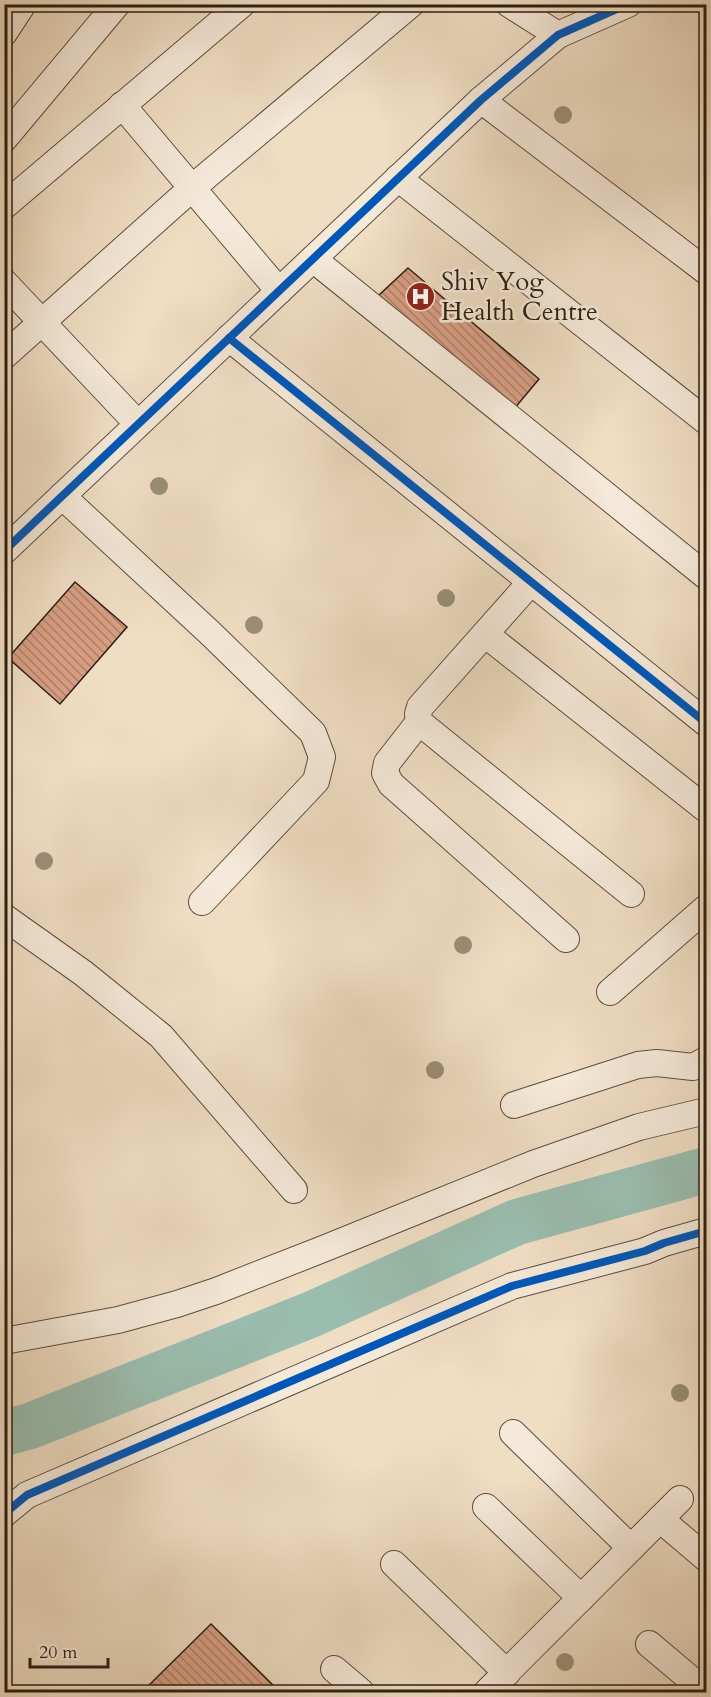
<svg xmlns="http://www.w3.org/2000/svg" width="711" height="1697" viewBox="0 0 711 1697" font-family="Cardo,serif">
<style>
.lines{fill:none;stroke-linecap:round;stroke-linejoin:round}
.river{stroke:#9abdaf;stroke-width:46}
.building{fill:url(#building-back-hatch);stroke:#2b1e10;stroke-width:1.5}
.minor-casing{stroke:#5c4e3d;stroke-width:28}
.minor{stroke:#f5e9d9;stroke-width:26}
.cycleway-casing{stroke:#f5e9d9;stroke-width:11}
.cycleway{stroke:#0057b8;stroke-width:8}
.tree{fill:#9a8f77}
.labels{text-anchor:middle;stroke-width:5;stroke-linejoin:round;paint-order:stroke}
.poi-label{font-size:26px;fill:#2b1e10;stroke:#f5e9d9;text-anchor:start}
</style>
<defs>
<pattern id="building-back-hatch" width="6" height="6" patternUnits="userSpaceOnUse" patternTransform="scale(1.5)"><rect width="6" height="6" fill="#d89e83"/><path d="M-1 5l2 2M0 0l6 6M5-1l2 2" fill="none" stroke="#af806a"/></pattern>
</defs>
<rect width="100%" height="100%" fill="#efddc4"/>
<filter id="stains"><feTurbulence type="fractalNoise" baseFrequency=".00333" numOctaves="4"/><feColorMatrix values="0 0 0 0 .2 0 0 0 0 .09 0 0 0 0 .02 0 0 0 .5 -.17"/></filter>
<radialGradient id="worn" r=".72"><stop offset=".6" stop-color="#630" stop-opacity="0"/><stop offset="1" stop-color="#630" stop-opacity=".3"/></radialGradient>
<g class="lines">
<path class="river" d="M 4,1433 L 30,1426 L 310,1315 L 517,1222 L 706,1170"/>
</g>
<g class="building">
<path d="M 408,268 L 539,379 L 514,409 L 378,296 Z"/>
<path d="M 75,582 L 127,627 L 60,704 L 8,658 Z"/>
<path d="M 211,1624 L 280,1692 L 142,1692 Z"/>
</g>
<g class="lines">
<defs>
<g id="minor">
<path d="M 509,4 L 558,35"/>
<path d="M 4,33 L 23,4"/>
<path d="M 481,100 L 706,271"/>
<path d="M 122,105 L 279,291"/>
<path d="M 4,139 L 117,4"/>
<path d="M 398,178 L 706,421"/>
<path d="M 4,206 L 242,4"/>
<path d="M 313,259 L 706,576"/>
<path d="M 4,282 L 138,424"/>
<path d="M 229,338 L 706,723"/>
<path d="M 4,356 L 192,188 L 411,4"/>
<path d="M 62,496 L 209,632 L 313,733 L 322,757 L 316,781 L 202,902"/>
<path d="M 4,551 L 481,100 L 558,35 L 628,4"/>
<path d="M 531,582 L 420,707 L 418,714 L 419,722 L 631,894"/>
<path d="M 485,634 L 706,809"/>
<path d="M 419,722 L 387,763 L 385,773 L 391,784 L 566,939"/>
<path d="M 4,917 L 83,973 L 161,1036 L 294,1190"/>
<path d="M 610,992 L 706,908"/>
<path d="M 514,1105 L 638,1065 L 657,1063 L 693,1067 L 706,1060"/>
<path d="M 4,1341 L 118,1320 L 177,1304 L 216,1291 L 323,1249 L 533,1164 L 639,1127 L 706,1111"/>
<path d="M 513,1433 L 631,1548"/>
<path d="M 486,1507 L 581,1598"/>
<path d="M 4,1514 L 27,1495 L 512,1286 L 645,1251 L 664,1243 L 706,1231"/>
<path d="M 660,1519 L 706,1558"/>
<path d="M 394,1564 L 507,1673"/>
<path d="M 649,1644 L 706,1692"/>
<path d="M 334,1669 L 361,1692"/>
<path d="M 487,1692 L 680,1499"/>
</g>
</defs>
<use href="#minor" class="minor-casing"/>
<use href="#minor" class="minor"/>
<defs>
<g id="cycleway">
<path d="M 229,338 L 706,723"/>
<path d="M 4,551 L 481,100 L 558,35 L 628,4"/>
<path d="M 4,1514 L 27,1495 L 512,1286 L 645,1251 L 664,1243 L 706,1231"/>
</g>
</defs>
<use href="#cycleway" class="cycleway-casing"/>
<use href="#cycleway" class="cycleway"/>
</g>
<g class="tree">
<circle cx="563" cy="115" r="9"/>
<circle cx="159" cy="486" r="9"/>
<circle cx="446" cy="598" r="9"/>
<circle cx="254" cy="625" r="9"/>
<circle cx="44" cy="861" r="9"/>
<circle cx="463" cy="945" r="9"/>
<circle cx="435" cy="1070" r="9"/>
<circle cx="680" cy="1393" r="9"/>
<circle cx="565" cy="1662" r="9"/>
</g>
<defs>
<symbol id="hospital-disc" viewBox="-11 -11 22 22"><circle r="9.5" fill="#8f2418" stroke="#f5e9d9"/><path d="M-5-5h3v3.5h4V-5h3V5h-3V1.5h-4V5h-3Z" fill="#fff"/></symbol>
</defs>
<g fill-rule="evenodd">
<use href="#hospital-disc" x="404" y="280" width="33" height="33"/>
</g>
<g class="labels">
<g class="poi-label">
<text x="441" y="290">Shiv Yog<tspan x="441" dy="30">Health Centre</tspan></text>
</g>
</g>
<rect width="711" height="1697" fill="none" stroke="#efddc4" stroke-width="24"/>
<rect x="6" y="6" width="699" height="1685" fill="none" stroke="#2b1e10" stroke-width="3"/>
<rect x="12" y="12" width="687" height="1673" fill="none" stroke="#2b1e10" stroke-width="1.5"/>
<path d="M30 1658v9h78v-9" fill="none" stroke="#2b1e10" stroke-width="3"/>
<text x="39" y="1658" font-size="18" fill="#2b1e10" stroke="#f5e9d9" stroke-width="4.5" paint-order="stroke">20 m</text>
<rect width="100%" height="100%" filter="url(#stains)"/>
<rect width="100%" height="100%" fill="url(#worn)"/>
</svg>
